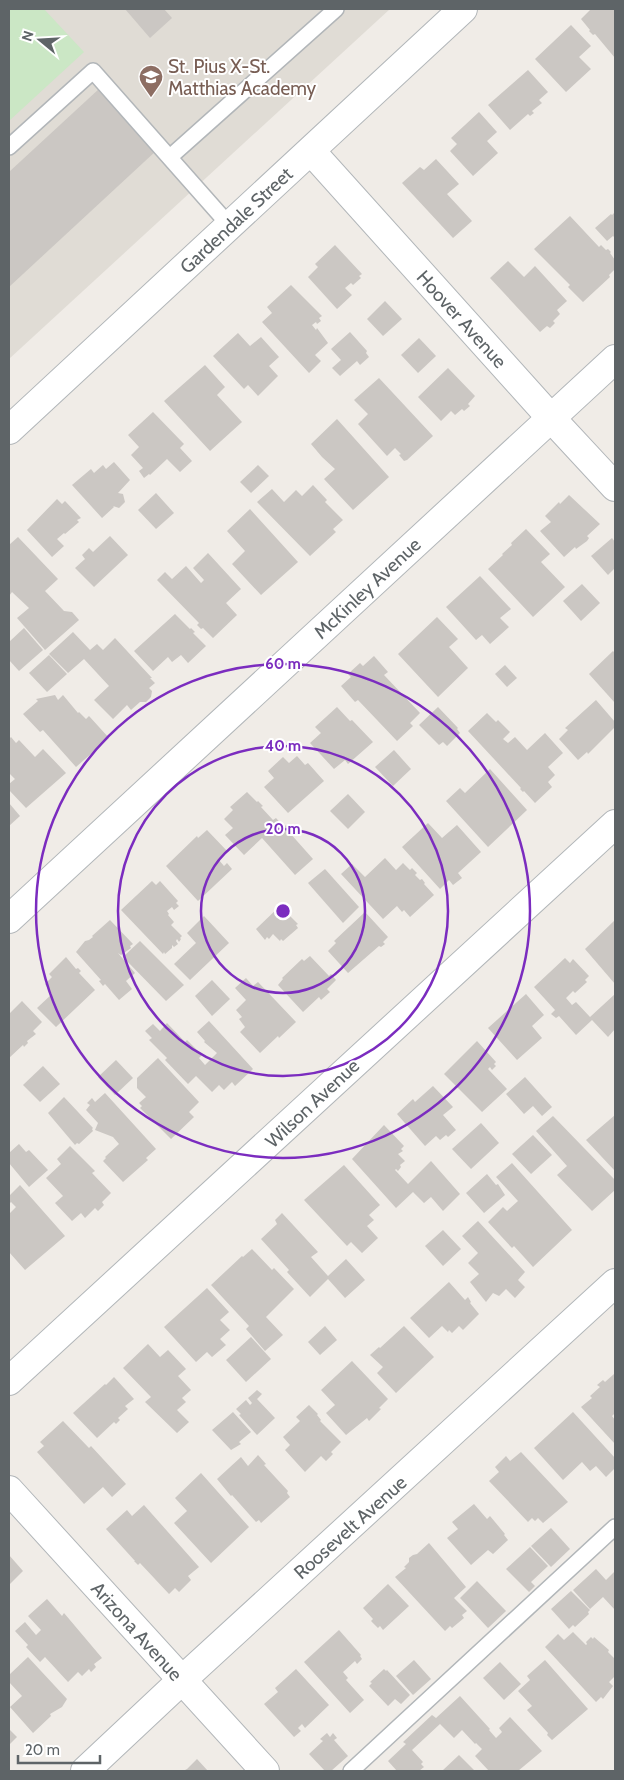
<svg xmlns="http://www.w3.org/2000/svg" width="624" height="1780" viewBox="0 0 624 1780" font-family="Cabin,sans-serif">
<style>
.education{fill:#e0dcd5}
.green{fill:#cbe7c5}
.building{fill:#cbc7c3}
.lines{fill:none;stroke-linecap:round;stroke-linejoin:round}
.service-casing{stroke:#b2b6b9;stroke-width:18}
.minor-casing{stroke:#b2b6b9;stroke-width:30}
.tertiary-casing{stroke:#b2b6b9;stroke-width:30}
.service{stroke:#fff;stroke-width:15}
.minor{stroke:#fff;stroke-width:28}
.tertiary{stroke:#fff;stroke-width:28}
.ring{fill:none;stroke:#7b2cbf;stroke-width:2.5}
.labels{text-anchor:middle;stroke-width:4;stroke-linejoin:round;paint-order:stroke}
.education-label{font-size:19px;fill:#785e54;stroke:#fff;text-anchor:start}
.street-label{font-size:19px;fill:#5e6467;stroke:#fff}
.centre{fill:#7b2cbf;stroke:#fff;stroke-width:2.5}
.ring-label{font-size:15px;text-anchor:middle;font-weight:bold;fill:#7b2cbf;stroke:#fff;stroke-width:4;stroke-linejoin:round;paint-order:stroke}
</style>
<rect width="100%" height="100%" fill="#f0ece7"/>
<path class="education" d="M 9,9 L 390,9 L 9,359 Z"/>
<path class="green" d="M 9,9 L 44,9 L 84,52 L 9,121 Z"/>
<g class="building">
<path d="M 125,9 L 164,9 L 172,18 L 150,38 Z"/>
<path d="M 591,9 L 615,9 L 615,58 L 595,34 L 593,35 L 589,31 L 590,30 L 581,19 Z"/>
<path d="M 571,25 L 591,46 L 579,57 L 591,69 L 566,92 L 535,59 Z"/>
<path d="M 528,70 L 548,92 L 539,100 L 542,103 L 532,111 L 534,113 L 530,116 L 528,114 L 510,130 L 488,105 Z"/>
<path d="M 100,88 L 157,150 L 9,287 L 9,172 Z"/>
<path d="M 479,112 L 497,132 L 487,141 L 498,153 L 473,176 L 450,151 L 457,144 L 451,138 Z"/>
<path d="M 436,159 L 459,184 L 447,194 L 472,221 L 453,238 L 402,183 L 420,167 L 424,170 Z"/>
<path d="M 615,212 L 615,238 L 613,236 L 607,241 L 595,228 L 611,214 L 612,215 Z"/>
<path d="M 570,216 L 599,247 L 601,245 L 606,250 L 608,249 L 611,252 L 610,253 L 615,260 L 615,269 L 609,275 L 610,277 L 583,302 L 568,287 L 570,285 L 534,249 Z"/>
<path d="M 335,245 L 362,274 L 359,276 L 361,278 L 353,285 L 351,283 L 345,288 L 352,295 L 337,309 L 308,277 L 318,267 L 315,264 Z"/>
<path d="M 508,261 L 524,277 L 535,266 L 567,301 L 557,310 L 560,314 L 553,321 L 555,323 L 550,328 L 547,326 L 540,332 L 490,278 Z"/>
<path d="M 291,285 L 322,316 L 319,318 L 321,321 L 317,324 L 316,322 L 312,325 L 316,330 L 317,328 L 328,343 L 315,355 L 321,361 L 309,373 L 262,322 L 272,313 L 267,307 Z"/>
<path d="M 385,301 L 402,319 L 383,336 L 367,319 Z"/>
<path d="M 350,332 L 367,351 L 366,353 L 369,357 L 360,365 L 357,361 L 340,376 L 332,368 L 341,360 L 331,349 Z"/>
<path d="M 238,333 L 250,346 L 261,337 L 279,357 L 269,366 L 278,376 L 258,396 L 248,385 L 244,389 L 213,356 Z"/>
<path d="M 419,338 L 436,356 L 418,373 L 401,355 Z"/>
<path d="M 205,365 L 225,387 L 217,395 L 242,422 L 210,451 L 164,401 Z"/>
<path d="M 448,368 L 475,396 L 468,404 L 470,406 L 464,411 L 462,409 L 455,415 L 451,411 L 441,421 L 418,397 Z"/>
<path d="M 379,378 L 433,436 L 407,460 L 404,461 L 399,455 L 401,454 L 395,448 L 387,456 L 358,424 L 368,414 L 354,400 Z"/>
<path d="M 153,412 L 184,444 L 180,448 L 192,461 L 180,472 L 167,459 L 150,475 L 149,474 L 144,478 L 139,471 L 143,468 L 131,455 L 139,447 L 128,435 Z"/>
<path d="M 337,419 L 389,477 L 353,510 L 324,479 L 335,469 L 322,457 L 311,444 Z"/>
<path d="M 114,462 L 130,480 L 118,493 L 123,494 L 125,502 L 119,508 L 113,506 L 114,507 L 102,518 L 72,485 L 91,469 L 94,473 L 103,465 L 106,469 Z"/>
<path d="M 258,465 L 269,476 L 251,493 L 240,482 Z"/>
<path d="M 313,485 L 327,500 L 325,502 L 343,520 L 333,529 L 336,532 L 310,556 L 257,502 L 272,489 L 284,502 L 296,490 L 302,496 Z"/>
<path d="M 156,493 L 174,513 L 156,529 L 138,510 Z"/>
<path d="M 569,495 L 600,524 L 587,536 L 589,538 L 587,541 L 576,549 L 575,547 L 564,557 L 540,531 L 551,522 L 545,516 L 559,502 L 560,504 Z"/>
<path d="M 57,499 L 62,504 L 65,501 L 81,518 L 77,520 L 79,522 L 65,534 L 64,533 L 57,539 L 64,546 L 52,557 L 27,530 Z"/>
<path d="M 250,509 L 298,562 L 261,595 L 232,564 L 245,551 L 227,531 Z"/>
<path d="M 526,529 L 550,554 L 541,562 L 565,587 L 533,617 L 488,569 L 503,555 L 502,554 L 512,545 L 511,543 Z"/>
<path d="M 110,536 L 128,555 L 94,587 L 75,568 L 85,559 L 82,555 L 89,548 L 93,552 Z"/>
<path d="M 18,537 L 58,579 L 45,591 L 64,611 L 72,612 L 79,620 L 45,650 L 17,618 L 29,608 L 12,592 L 9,596 L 9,545 Z"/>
<path d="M 612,538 L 615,542 L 615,568 L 608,575 L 591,556 Z"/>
<path d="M 208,553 L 241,589 L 226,603 L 237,615 L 213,638 L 203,628 L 201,629 L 197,625 L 199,623 L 157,580 L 165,572 L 172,579 L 186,566 L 201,583 L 204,580 L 193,568 Z"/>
<path d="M 480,576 L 511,609 L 500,618 L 509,627 L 490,644 L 482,635 L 476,640 L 446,607 Z"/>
<path d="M 582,584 L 600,603 L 581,621 L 563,601 Z"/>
<path d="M 175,614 L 190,629 L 191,628 L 195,632 L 193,633 L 206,646 L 188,663 L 181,655 L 172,662 L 168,657 L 153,671 L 134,651 Z"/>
<path d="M 437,617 L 458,639 L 449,647 L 468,668 L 438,697 L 398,654 Z"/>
<path d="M 24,628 L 43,650 L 19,671 L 9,660 L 9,642 Z"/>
<path d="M 73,632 L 90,650 L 97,644 L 103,650 L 115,638 L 152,678 L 150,678 L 155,683 L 149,688 L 152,691 L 151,697 L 146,702 L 140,702 L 131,710 L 127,705 L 113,719 L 94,700 L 109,686 L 84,659 L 68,673 L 49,654 Z"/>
<path d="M 613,651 L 615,653 L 615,703 L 589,674 Z"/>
<path d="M 49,655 L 67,674 L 47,692 L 29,673 Z"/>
<path d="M 374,656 L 388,672 L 384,675 L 420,713 L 410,723 L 413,726 L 397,741 L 358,700 L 355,702 L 341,686 L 351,677 L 348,674 L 360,663 L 363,666 Z"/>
<path d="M 505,665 L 517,678 L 507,687 L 495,674 Z"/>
<path d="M 55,695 L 58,700 L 63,695 L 78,713 L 79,712 L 86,719 L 89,716 L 109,738 L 76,767 L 43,730 L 40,732 L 23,714 L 38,701 L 36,699 Z"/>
<path d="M 596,700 L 615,722 L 615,727 L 588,754 L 587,752 L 578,760 L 559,739 L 568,730 L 565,728 Z"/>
<path d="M 337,707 L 350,721 L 352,720 L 373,742 L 348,764 L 345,760 L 334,769 L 310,743 L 321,733 L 315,727 Z"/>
<path d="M 438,707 L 458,728 L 457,729 L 460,733 L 447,746 L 443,742 L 439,745 L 419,725 Z"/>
<path d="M 487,713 L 496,722 L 498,720 L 510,732 L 503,739 L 508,743 L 515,737 L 527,750 L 545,733 L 563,753 L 548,767 L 555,775 L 548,782 L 552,787 L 535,803 L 524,791 L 523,792 L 520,789 L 521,788 L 468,731 Z"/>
<path d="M 11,737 L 16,743 L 19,740 L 35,757 L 43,749 L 66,773 L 26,808 L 9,790 L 9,784 L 15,779 L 9,773 L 9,739 Z"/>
<path d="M 394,750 L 411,769 L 393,786 L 375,767 Z"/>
<path d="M 297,756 L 305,765 L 308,763 L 324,781 L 288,813 L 264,787 L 274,778 L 268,771 L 283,757 L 289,763 Z"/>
<path d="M 490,769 L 527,810 L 488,847 L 446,801 L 460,788 L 465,793 Z"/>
<path d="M 247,792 L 257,802 L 258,801 L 263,806 L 261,807 L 273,820 L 276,818 L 284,827 L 286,825 L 290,830 L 289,832 L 313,859 L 295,875 L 262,838 L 244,855 L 225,835 L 233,828 L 224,819 L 233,810 L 230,807 Z"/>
<path d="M 348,794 L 365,812 L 348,829 L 330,811 Z"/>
<path d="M 9,803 L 20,816 L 9,826 Z"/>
<path d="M 428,823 L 442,838 L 457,825 L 481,852 L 458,873 L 462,878 L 453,885 L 449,880 L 440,889 L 402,847 Z"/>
<path d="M 207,830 L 227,851 L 218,859 L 224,866 L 227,863 L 232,869 L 198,901 L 166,866 L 197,836 L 198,838 Z"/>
<path d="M 385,858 L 396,870 L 403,863 L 410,870 L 412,868 L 417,873 L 415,875 L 420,880 L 422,879 L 425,883 L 424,884 L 434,895 L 410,917 L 404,910 L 402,912 L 397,906 L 383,919 L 341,874 L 352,864 L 365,877 Z"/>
<path d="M 325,869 L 359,907 L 343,923 L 308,883 Z"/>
<path d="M 152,881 L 156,885 L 160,881 L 178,901 L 176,903 L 179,906 L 174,910 L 172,907 L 167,911 L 169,914 L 168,915 L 174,922 L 171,925 L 182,936 L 180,938 L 181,939 L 179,942 L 177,939 L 176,941 L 178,944 L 174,947 L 172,945 L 172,948 L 165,954 L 164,952 L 163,954 L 121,910 Z"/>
<path d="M 280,906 L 298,924 L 296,925 L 298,928 L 283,941 L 281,939 L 280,941 L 273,934 L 269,939 L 267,937 L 265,940 L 256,929 Z"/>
<path d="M 365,912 L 388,937 L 383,942 L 385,944 L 381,947 L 379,946 L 348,973 L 328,951 L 336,943 L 334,941 Z"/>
<path d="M 204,916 L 229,943 L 190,980 L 174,964 L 196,943 L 187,933 Z"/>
<path d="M 110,920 L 133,944 L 130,946 L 131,948 L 121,955 L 118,953 L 135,973 L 126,981 L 132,989 L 119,1000 L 105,984 L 103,986 L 99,981 L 101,980 L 76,952 L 85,941 L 89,940 L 93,937 L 92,936 Z"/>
<path d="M 615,920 L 615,984 L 585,949 Z"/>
<path d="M 140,941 L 184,985 L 166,1001 L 123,957 Z"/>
<path d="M 310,956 L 329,976 L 331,974 L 336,980 L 327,989 L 330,992 L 321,1000 L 319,997 L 303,1012 L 278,985 L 283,979 L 282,978 L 302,959 L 304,961 Z"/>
<path d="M 66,957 L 76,969 L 78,968 L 81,971 L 79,973 L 95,990 L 56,1027 L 37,1008 L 52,994 L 45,984 L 52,977 L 49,974 Z"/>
<path d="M 565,958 L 570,963 L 573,959 L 589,976 L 585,980 L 587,982 L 575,993 L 573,991 L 566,998 L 572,1005 L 576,1002 L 590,1017 L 615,994 L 615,1029 L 608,1037 L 592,1020 L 576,1035 L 559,1016 L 556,1018 L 551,1014 L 555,1010 L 534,987 Z"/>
<path d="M 246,978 L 253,986 L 258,982 L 296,1022 L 279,1038 L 278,1036 L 260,1053 L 240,1032 L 245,1027 L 239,1019 L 242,1017 L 236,1010 L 246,1000 L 235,988 Z"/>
<path d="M 212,980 L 230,999 L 212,1016 L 195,996 Z"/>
<path d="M 526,994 L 544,1015 L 532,1026 L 542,1038 L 517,1060 L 488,1028 Z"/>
<path d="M 22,1001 L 42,1022 L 33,1031 L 36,1034 L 27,1041 L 28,1043 L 24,1047 L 23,1045 L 9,1058 L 9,1014 Z"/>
<path d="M 209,1021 L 253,1069 L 235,1086 L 232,1082 L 224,1090 L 219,1085 L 212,1092 L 196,1076 L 188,1084 L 165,1060 L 167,1058 L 149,1040 L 152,1038 L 145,1031 L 153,1024 L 160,1031 L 167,1023 L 185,1042 L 187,1040 L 202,1055 L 199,1058 L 205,1065 L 217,1053 L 204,1042 L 205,1041 L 197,1032 Z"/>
<path d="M 477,1041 L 496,1062 L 494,1064 L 496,1066 L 492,1070 L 490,1067 L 488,1069 L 507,1089 L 482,1112 L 444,1074 Z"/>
<path d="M 158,1058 L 199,1102 L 189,1112 L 194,1117 L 171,1139 L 140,1108 L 142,1106 L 139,1103 L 146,1097 L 137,1088 L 137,1078 Z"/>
<path d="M 116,1060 L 133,1078 L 115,1095 L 98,1077 Z"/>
<path d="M 43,1066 L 60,1084 L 40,1102 L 23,1085 Z"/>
<path d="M 525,1077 L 552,1107 L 542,1116 L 533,1106 L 524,1114 L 506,1094 Z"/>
<path d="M 433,1086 L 453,1107 L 443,1115 L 456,1130 L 448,1137 L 446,1135 L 440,1140 L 436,1136 L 425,1146 L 397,1114 L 413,1099 L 415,1102 Z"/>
<path d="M 105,1093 L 156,1149 L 146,1158 L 148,1160 L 123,1182 L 103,1161 L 106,1158 L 105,1157 L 119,1144 L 113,1137 L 95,1130 L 98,1123 L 86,1110 L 90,1105 L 87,1103 L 92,1098 L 95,1102 Z"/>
<path d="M 64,1097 L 93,1128 L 92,1129 L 93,1131 L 79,1144 L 77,1143 L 75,1145 L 48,1113 Z"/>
<path d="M 615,1115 L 615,1171 L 586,1140 Z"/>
<path d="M 553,1116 L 615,1180 L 615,1190 L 592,1211 L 557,1175 L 567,1166 L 536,1131 Z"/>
<path d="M 481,1123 L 499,1143 L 471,1169 L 452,1149 Z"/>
<path d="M 384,1125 L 404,1146 L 401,1149 L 403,1151 L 398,1154 L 405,1161 L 400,1165 L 401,1167 L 398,1171 L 396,1169 L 395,1170 L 408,1184 L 431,1161 L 460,1194 L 443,1211 L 431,1197 L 424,1203 L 413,1192 L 396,1208 L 352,1159 Z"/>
<path d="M 533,1135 L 552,1155 L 531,1174 L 512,1154 Z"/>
<path d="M 19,1144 L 26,1152 L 29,1150 L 48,1170 L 29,1187 L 9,1163 L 9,1153 Z"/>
<path d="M 70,1146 L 95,1171 L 92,1173 L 111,1193 L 102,1202 L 104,1205 L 98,1211 L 95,1208 L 85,1218 L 81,1213 L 72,1221 L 55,1203 L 63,1196 L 46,1178 L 61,1164 L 57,1159 Z"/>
<path d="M 512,1163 L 572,1230 L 533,1267 L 514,1246 L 512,1248 L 488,1222 L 503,1207 L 507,1211 L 518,1201 L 496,1177 Z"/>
<path d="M 344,1165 L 380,1205 L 369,1215 L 374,1220 L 367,1226 L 378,1238 L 362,1253 L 351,1242 L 347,1246 L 304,1200 Z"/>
<path d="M 487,1174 L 496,1185 L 498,1184 L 505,1195 L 484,1213 L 466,1193 Z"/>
<path d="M 20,1185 L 65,1236 L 25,1270 L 9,1252 L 9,1214 L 16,1207 L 11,1202 L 9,1204 L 9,1196 Z"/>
<path d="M 282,1213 L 318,1252 L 311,1257 L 328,1276 L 346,1259 L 365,1280 L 345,1298 L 328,1279 L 310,1297 L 287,1272 L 289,1270 L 261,1239 L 277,1224 L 275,1220 Z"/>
<path d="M 478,1221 L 525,1272 L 518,1280 L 525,1287 L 515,1298 L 506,1289 L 499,1296 L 493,1293 L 486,1302 L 470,1282 L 479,1274 L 468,1263 L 478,1253 L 462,1236 Z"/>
<path d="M 443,1230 L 461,1249 L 443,1266 L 425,1246 Z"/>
<path d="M 252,1249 L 272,1270 L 274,1268 L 294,1289 L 266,1317 L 283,1335 L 265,1351 L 246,1329 L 249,1326 L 211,1285 L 242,1256 L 243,1257 Z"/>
<path d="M 449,1282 L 465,1300 L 468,1297 L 471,1302 L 470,1303 L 479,1314 L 463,1330 L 459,1326 L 452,1333 L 449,1330 L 448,1332 L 442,1326 L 429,1338 L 410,1318 Z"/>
<path d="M 207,1288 L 229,1312 L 220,1320 L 230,1330 L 220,1339 L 226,1345 L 212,1357 L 207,1352 L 196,1362 L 164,1327 Z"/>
<path d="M 325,1326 L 337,1340 L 320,1355 L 308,1342 Z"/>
<path d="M 404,1326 L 434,1357 L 396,1393 L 377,1373 L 383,1367 L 370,1355 L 379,1347 L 380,1348 Z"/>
<path d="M 251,1337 L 271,1359 L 246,1382 L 226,1360 Z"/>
<path d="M 148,1344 L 160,1357 L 168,1350 L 186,1369 L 178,1376 L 191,1390 L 182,1398 L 186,1402 L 177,1410 L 189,1422 L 177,1433 L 145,1402 L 151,1397 L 123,1368 Z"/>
<path d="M 352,1361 L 388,1399 L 379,1408 L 381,1409 L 369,1421 L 367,1418 L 346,1435 L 326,1413 L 335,1405 L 321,1390 Z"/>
<path d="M 614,1374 L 615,1375 L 615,1413 L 612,1416 L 615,1420 L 615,1444 L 581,1407 L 592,1398 L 590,1396 L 600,1387 L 597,1385 L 603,1380 L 605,1382 Z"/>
<path d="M 114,1377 L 134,1399 L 125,1406 L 128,1409 L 118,1418 L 120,1420 L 116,1424 L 114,1422 L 97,1438 L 73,1413 L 105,1384 L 106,1385 Z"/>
<path d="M 257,1390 L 262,1394 L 257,1399 L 275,1418 L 257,1435 L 239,1415 L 241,1414 L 236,1409 L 246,1400 L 250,1405 L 252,1403 L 248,1398 Z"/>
<path d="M 309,1405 L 318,1414 L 317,1415 L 321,1420 L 320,1421 L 341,1442 L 331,1452 L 333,1454 L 326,1461 L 321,1456 L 305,1472 L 285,1450 L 290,1445 L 283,1437 L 300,1421 L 296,1417 Z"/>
<path d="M 233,1412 L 251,1432 L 239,1442 L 241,1444 L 231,1450 L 212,1430 Z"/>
<path d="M 573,1412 L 615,1458 L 615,1468 L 606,1477 L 596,1466 L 590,1471 L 582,1462 L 563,1480 L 534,1448 Z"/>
<path d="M 63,1421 L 89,1448 L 91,1446 L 126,1484 L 112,1497 L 103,1487 L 84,1504 L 37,1452 L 44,1446 L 40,1442 Z"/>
<path d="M 521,1452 L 568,1502 L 543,1523 L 538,1518 L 535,1521 L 532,1518 L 528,1522 L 489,1481 L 499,1472 L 495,1467 L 506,1456 L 510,1461 Z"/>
<path d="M 258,1455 L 266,1464 L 264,1465 L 288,1491 L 287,1493 L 290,1497 L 261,1523 L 259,1520 L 256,1522 L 232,1495 L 231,1496 L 217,1479 L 241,1457 L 248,1466 Z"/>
<path d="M 201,1473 L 249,1527 L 211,1563 L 174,1523 L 187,1511 L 175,1498 Z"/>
<path d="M 474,1504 L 487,1519 L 490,1516 L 505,1534 L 504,1535 L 508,1540 L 493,1554 L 488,1550 L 471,1565 L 447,1538 L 458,1529 L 452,1522 Z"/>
<path d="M 144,1505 L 199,1567 L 188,1576 L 191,1580 L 179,1592 L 175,1588 L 169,1594 L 140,1563 L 138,1565 L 134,1561 L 135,1561 L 106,1529 L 127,1510 L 132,1516 Z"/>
<path d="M 551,1528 L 570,1549 L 551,1567 L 531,1546 Z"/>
<path d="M 429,1543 L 466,1587 L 454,1598 L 467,1611 L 462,1615 L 464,1618 L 452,1628 L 450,1626 L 445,1631 L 395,1577 L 406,1568 L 404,1567 L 409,1562 L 409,1558 L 413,1555 L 417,1554 Z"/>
<path d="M 530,1547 L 548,1566 L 531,1582 L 535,1586 L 529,1592 L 506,1569 Z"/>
<path d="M 9,1555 L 23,1571 L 9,1585 Z"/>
<path d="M 596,1569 L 606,1580 L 615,1571 L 615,1610 L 603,1597 L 590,1609 L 573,1590 Z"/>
<path d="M 477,1581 L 506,1611 L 488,1628 L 460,1598 Z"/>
<path d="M 388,1584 L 409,1606 L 383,1630 L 380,1626 L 378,1628 L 371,1621 L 373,1619 L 363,1608 Z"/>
<path d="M 571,1591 L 590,1610 L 588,1612 L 589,1614 L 575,1627 L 573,1625 L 569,1629 L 551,1609 Z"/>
<path d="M 47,1599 L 62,1616 L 64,1613 L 102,1658 L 94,1664 L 96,1667 L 91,1672 L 89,1669 L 82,1676 L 78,1672 L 68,1682 L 45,1657 L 40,1662 L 26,1647 L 28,1645 L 15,1631 L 25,1622 L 36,1635 L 41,1630 L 28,1616 Z"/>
<path d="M 339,1630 L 361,1655 L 360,1656 L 362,1659 L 357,1664 L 355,1661 L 343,1672 L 348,1678 L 346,1680 L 364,1700 L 350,1713 L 304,1662 Z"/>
<path d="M 573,1632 L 586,1645 L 587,1644 L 586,1642 L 591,1637 L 593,1639 L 594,1637 L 609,1650 L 608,1652 L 615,1659 L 615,1676 L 609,1682 L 613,1686 L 603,1699 L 601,1697 L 596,1702 L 545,1647 L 558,1634 L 564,1640 Z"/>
<path d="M 28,1657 L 67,1699 L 62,1707 L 50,1714 L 51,1716 L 33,1733 L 10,1707 L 22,1696 L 9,1682 L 9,1675 Z"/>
<path d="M 414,1660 L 431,1679 L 413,1695 L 396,1676 Z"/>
<path d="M 545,1660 L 588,1709 L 552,1740 L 547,1735 L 548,1733 L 527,1710 L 532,1706 L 518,1691 L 530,1680 L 527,1676 Z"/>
<path d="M 500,1662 L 521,1684 L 504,1700 L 483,1678 Z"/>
<path d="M 296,1669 L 329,1705 L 305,1728 L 302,1724 L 298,1728 L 301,1731 L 294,1737 L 264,1704 L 278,1692 L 275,1688 Z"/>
<path d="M 384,1669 L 386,1671 L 387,1670 L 410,1695 L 401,1704 L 395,1699 L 388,1706 L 369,1686 L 372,1683 L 370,1682 Z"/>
<path d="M 460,1696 L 490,1729 L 489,1730 L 496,1738 L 502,1732 L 499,1728 L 510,1717 L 542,1751 L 518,1771 L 489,1771 L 475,1756 L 482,1749 L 476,1743 L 475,1744 L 462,1730 L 454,1738 L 440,1724 L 412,1750 L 423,1762 L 421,1764 L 424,1767 L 419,1771 L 397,1771 L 388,1761 L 406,1744 L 403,1742 L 432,1715 L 436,1718 Z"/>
<path d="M 9,1729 L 17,1737 L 9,1745 Z"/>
<path d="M 327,1733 L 330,1737 L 333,1733 L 337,1738 L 334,1740 L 348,1756 L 331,1771 L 325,1771 L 309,1754 L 323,1741 L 320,1739 Z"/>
<path d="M 459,1755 L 475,1771 L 442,1771 Z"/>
<path d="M 197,1759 L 208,1771 L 183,1771 L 187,1769 Z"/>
</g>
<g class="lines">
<defs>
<g id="service">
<path d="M 9,147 L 93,71 L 230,226"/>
<path d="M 170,157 L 336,9"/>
<path d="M 351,1771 L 615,1527"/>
</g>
<g id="minor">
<path d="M 311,151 L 551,418 L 615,487"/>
<path d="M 9,919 L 615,359"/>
<path d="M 9,1381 L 615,824"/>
<path d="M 9,1490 L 265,1771"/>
<path d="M 85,1771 L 182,1680 L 615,1283"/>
</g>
<path id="tertiary" d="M 9,430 L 463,9"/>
</defs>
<use href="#service" class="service-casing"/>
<use href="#minor" class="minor-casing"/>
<use href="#tertiary" class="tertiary-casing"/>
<use href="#service" class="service"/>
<use href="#minor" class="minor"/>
<use href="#tertiary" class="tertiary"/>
</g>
<g class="ring">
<circle cx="283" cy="911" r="82"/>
<circle cx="283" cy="911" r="165"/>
<circle cx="283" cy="911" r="247"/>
</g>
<defs>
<symbol id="school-pin" viewBox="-11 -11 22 30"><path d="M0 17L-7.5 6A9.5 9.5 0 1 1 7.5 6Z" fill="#8d6e63" stroke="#fff"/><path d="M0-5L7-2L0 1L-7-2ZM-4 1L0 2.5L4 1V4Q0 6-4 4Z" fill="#fff"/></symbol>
</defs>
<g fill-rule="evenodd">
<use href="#school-pin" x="137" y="63" width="28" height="38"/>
</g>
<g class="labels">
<g class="education-label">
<text x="168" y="73">St. Pius X-St.<tspan x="168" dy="22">Matthias Academy</tspan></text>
</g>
<g class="street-label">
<text transform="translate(236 220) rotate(-43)" y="7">Gardendale Street</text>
<text transform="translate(462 319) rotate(48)" y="7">Hoover Avenue</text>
<text transform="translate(367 588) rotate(-43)" y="7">McKinley Avenue</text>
<text transform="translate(312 1103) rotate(-43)" y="7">Wilson Avenue</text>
<text transform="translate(350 1527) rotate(-42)" y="7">Roosevelt Avenue</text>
<text transform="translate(137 1631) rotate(48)" y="7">Arizona Avenue</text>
</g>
</g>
<circle cx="283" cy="911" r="8" class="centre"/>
<g class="ring-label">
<text x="283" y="669">60 m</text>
<text x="283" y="751">40 m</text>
<text x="283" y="834">20 m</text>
</g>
<rect width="624" height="1780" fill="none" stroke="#5e6467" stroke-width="20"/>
<g transform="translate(40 40) rotate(288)" stroke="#ffffff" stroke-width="4" paint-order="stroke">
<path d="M0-4L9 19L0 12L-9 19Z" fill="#5e6467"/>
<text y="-8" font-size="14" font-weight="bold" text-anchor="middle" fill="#5e6467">N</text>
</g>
<path d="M18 1755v8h82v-8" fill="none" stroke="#5e6467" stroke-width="2.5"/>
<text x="25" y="1755" font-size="15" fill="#5e6467" stroke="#ffffff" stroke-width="4" paint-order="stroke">20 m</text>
</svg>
